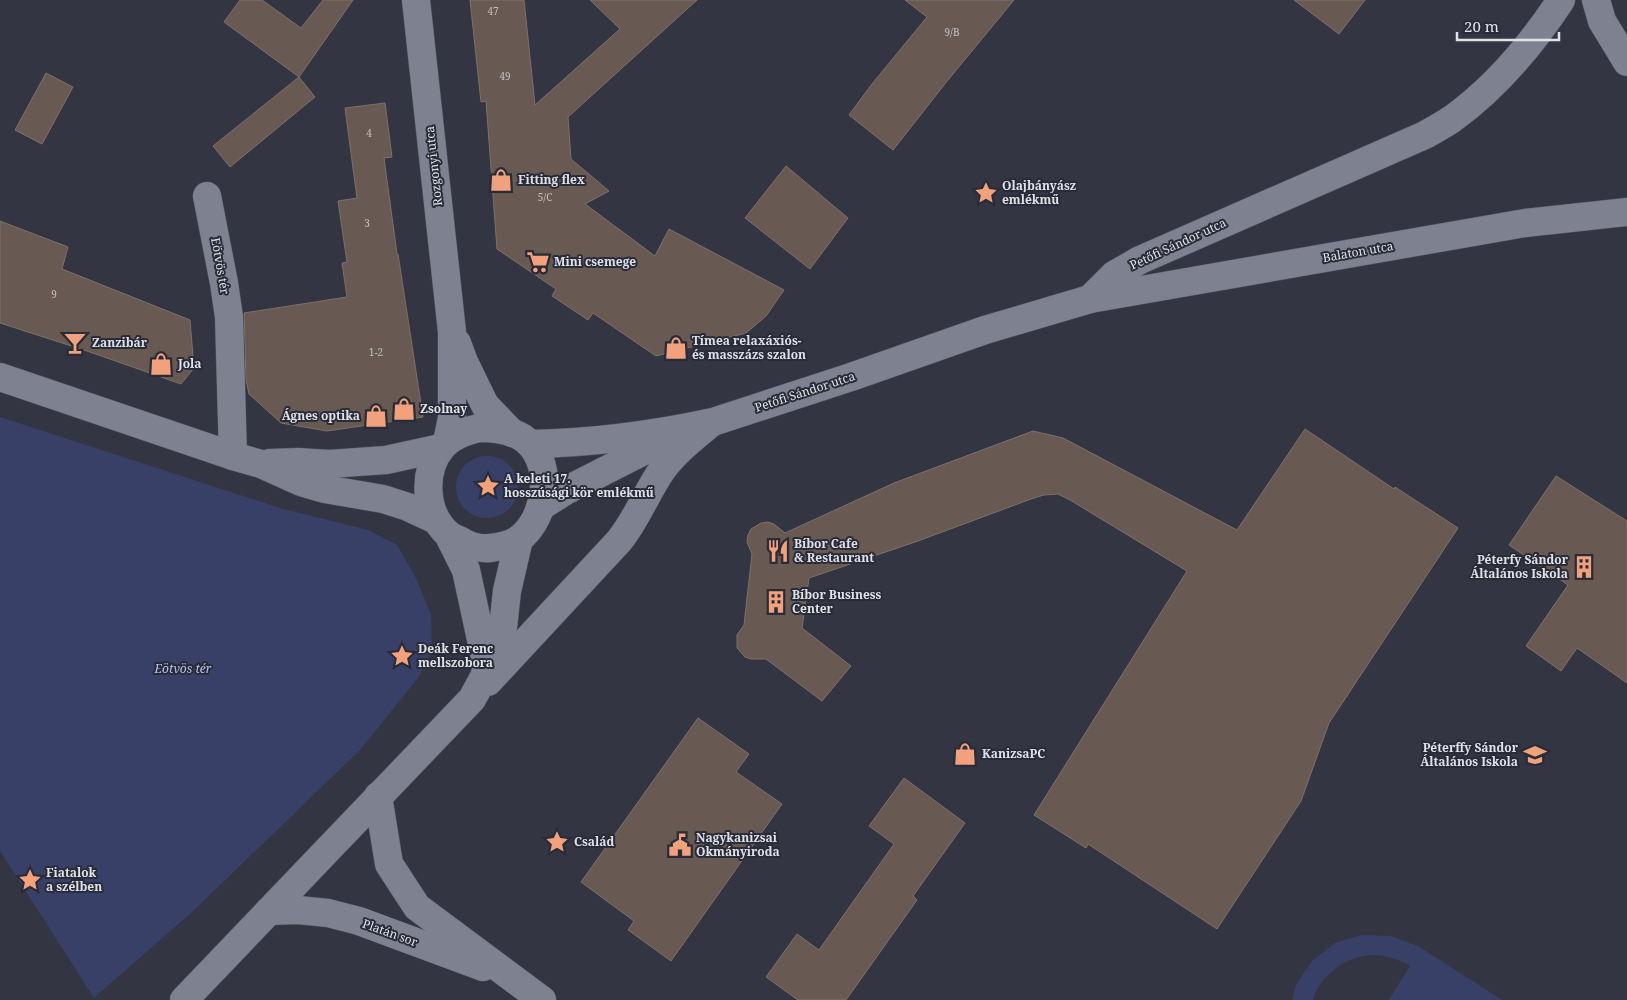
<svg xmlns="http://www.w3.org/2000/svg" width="1627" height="1000" viewBox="0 0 1627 1000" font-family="'Noto Serif',serif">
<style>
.green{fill:#394067}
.building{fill:#685953;stroke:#7f7069}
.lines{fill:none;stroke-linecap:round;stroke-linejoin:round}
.minor-casing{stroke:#52555f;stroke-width:29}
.tertiary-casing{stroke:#52555f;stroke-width:29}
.minor{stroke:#7e8290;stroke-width:28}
.tertiary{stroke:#7e8290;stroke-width:28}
.labels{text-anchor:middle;stroke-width:4;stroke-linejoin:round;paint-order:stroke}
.number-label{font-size:10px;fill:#c2c0c4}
.street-label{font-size:12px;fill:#e0e2ea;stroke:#292c38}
.poi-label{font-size:12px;font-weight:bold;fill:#e0e2ea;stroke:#292c38;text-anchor:start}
.park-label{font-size:12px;font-style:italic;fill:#b7c4fa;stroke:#292c38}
</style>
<rect width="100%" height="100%" fill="#333642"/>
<g class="green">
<path d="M 0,417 L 283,509 L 368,530 L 397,545 L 416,578 L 431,615 L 432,652 L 418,678 L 360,750 L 192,912 L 94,998 L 0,851 Z"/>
<circle cx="487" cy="487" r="31"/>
<path d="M 1362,935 L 1391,936 L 1418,946 L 1502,1000 L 1389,1000 L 1410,966 C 1404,962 1396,959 1388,957 C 1358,948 1321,970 1313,1000 L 1292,1000 L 1296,985 L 1312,961 L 1335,943 Z"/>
</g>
<g class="building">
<path d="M 240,0 L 262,0 L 301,28 L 323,0 L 353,0 L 299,77 L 224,22 Z"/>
<path d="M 470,0 L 524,0 L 535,105 L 620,29 L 590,0 L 697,0 L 568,117 L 571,159 L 609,191 L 585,204 L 655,256 L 669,229 L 784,290 L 766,316 L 746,333 L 656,356 L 593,313 L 588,320 L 552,296 L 556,289 L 497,249 L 486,101 L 481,102 Z"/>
<path d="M 905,0 L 1014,0 L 948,80 L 893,150 L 849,115 L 872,84 L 927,17 Z"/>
<path d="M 1294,0 L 1365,0 L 1339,34 Z"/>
<path d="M 46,73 L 73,87 L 42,144 L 15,130 Z"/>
<path d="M 299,77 L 315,97 L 230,167 L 213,146 Z"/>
<path d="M 385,103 L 392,157 L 384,158 L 397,254 L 398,254 L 423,417 L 327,431 L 281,423 L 249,394 L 246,380 L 244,313 L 347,297 L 342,263 L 347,262 L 338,201 L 357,198 L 345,108 Z"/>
<path d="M 786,166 L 848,218 L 810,269 L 745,218 Z"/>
<path d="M 0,221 L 68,247 L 62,269 L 190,320 L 194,368 L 181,384 L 87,351 L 0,323 Z"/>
<path d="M 1305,429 L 1394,489 L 1395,487 L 1458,528 L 1329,723 L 1301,801 L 1217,929 L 1088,844 L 1086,848 L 1034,815 L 1187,571 L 1070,500 L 1058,494 L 1044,495 L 1031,499 L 918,541 L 809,578 L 802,628 L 851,666 L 822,701 L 766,659 L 751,659 L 745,657 L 737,648 L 737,635 L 744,625 L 752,554 L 747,542 L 748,535 L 751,529 L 761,523 L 768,522 L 774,524 L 785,533 L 894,483 L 1033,431 L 1063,438 L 1237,530 Z"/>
<path d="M 1556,476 L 1627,521 L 1627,683 L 1577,648 L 1561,671 L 1526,646 L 1568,585 L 1509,545 Z"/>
<path d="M 698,718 L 749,754 L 736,772 L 782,804 L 671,961 L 628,930 L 634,921 L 581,882 Z"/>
<path d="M 904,778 L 965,823 L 913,896 L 917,900 L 846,1000 L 798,1000 L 766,977 L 797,934 L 819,950 L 894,844 L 869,826 Z"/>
</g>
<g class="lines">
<defs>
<g id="minor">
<path d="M 416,0 L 452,332 L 452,418 L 447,442"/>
<path d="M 207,196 L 224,283 L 229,317 L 233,456"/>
<path d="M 457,343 L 464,362 L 485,405 L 512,433"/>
<path d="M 378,796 L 389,864 L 417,907 L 542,1000"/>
<path d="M 269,911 L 298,910 L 328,913 L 359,921 L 483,967"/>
</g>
<g id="tertiary">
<path d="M 1596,0 L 1602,21 L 1627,62"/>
<path d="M 1090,299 L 1114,275 L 1140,260 L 1425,135 C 1434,130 1443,125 1452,119 C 1495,88 1532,44 1561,0"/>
<path d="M 0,377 L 233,456 L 261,464 L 301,482 L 325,489 L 383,499 L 408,507 L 436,520"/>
<path d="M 479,428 C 493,428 511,430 523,438 C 555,460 548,517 519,539 C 512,544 499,547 490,548 C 480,549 469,546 461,541 C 457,539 451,537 448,534 C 424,513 422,471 442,447 C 451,436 466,431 479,428 Z"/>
<path d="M 530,444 C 591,443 653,435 713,422 L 851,377 L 985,330 L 1090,299 L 1525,223 L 1627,212"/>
<path d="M 270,463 L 298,462 L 329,464 L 386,460 L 441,448"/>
<path d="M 540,507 L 567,490 L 673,436"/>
<path d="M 448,534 L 466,570 L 487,667"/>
<path d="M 488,682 L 619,541 C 637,519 646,493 662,470 C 675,452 693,438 710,424"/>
<path d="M 184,1000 L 472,699 L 484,677 L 487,667 L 502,637 L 507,591 L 519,539"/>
</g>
</defs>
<use href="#minor" class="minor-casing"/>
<use href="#tertiary" class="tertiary-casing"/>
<use href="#minor" class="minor"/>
<use href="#tertiary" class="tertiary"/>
</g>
<defs>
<symbol id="shop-bare" viewBox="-9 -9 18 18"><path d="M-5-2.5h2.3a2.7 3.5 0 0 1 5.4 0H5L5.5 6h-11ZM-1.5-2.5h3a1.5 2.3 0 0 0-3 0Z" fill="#f1a17c" stroke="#292c38" stroke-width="2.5" paint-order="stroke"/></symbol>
<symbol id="sight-bare" viewBox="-9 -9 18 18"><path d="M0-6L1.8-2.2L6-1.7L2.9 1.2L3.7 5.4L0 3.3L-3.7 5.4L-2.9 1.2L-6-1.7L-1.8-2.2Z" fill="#f1a17c" stroke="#292c38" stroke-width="2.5" paint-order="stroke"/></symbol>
<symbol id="supermarket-bare" viewBox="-9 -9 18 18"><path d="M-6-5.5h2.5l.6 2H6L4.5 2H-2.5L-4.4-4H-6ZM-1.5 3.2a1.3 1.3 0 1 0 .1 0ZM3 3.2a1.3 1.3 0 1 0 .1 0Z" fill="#f1a17c" stroke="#292c38" stroke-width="2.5" paint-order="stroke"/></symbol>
<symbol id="bar-bare" viewBox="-9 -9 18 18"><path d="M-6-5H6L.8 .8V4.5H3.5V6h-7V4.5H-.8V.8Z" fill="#f1a17c" stroke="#292c38" stroke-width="2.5" paint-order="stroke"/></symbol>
<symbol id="restaurant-bare" viewBox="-9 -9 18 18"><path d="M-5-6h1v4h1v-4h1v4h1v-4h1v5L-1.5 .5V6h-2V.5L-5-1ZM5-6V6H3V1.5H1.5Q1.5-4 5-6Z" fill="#f1a17c" stroke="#292c38" stroke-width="2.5" paint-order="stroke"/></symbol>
<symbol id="building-bare" viewBox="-9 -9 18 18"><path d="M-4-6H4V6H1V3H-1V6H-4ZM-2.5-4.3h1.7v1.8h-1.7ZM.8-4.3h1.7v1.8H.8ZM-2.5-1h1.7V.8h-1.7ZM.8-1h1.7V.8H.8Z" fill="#f1a17c" stroke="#292c38" stroke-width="2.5" paint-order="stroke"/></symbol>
<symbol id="school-bare" viewBox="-9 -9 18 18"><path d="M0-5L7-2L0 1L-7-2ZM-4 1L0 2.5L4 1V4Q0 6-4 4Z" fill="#f1a17c" stroke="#292c38" stroke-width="2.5" paint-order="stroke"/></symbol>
<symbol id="civic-bare" viewBox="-9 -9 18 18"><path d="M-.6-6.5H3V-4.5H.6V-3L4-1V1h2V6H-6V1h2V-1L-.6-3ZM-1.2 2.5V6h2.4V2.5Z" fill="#f1a17c" stroke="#292c38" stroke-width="2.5" paint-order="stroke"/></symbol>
</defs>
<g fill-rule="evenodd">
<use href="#shop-bare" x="485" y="164" width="32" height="32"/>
<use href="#sight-bare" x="970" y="177" width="32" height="32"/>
<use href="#supermarket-bare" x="522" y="246" width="32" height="32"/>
<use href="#bar-bare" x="59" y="327" width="32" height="32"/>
<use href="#shop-bare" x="660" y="332" width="32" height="32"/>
<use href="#shop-bare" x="145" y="348" width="32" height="32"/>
<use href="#shop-bare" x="388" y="393" width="32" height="32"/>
<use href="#shop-bare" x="360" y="400" width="32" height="32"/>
<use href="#sight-bare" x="472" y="470" width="32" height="32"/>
<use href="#restaurant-bare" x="762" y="535" width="32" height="32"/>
<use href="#building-bare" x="1568" y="551" width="32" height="32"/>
<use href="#building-bare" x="760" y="586" width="32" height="32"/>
<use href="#sight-bare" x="386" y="640" width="32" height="32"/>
<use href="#shop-bare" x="949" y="738" width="32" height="32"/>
<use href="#school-bare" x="1519" y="739" width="32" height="32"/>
<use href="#sight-bare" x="541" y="826" width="32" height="32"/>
<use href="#civic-bare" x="664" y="829" width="32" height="32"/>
<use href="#sight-bare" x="14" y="864" width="32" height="32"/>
</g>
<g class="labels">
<g class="number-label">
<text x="493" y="15">47</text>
<text x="952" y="36">9/B</text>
<text x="505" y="80">49</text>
<text x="369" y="137">4</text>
<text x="545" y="201">5/C</text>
<text x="367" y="227">3</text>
<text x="54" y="298">9</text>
<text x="376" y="356">1-2</text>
</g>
<g class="street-label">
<text transform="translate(434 166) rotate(-96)" y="4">Rozgonyi utca</text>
<text transform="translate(1178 244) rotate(-25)" y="4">Petőfi Sándor utca</text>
<text transform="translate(1358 252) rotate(-10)" y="4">Balaton utca</text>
<text transform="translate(220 266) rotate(80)" y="4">Eötvös tér</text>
<text transform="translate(805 392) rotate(-18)" y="4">Petőfi Sándor utca</text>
<text transform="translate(390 933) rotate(20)" y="4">Platán sor</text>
</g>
<g class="poi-label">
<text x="518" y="184">Fitting flex</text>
<text x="1002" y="190">Olajbányász<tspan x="1002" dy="14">emlékmű</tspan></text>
<text x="554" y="266">Mini csemege</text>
<text x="692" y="345">Tímea relaxáxiós-<tspan x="692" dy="14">és masszázs szalon</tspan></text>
<text x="92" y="347">Zanzibár</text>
<text x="178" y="368">Jola</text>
<text x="420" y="413">Zsolnay</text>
<text x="360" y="420" text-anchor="end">Ágnes optika</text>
<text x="504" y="483">A keleti 17.<tspan x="504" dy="14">hosszúsági kör emlékmű</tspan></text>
<text x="794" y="548">Bíbor Cafe<tspan x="794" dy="14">&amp; Restaurant</tspan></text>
<text x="1568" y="564" text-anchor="end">Péterfy Sándor<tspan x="1568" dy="14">Általános Iskola</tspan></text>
<text x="792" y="599">Bíbor Business<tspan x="792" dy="14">Center</tspan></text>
<text x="418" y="653">Deák Ferenc<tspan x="418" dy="14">mellszobora</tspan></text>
<text x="1518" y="752" text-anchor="end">Péterffy Sándor<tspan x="1518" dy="14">Általános Iskola</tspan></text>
<text x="982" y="758">KanizsaPC</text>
<text x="696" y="842">Nagykanizsai<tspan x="696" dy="14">Okmányiroda</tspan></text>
<text x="574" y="846">Család</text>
<text x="46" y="877">Fiatalok<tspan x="46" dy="14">a szélben</tspan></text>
</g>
<g class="park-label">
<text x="183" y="673">Eötvös tér</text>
</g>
</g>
<path d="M1457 32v8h102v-8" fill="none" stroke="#e0e2ea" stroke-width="2.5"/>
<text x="1464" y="32" font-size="15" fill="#e0e2ea" stroke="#292c38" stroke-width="4" paint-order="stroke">20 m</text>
</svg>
